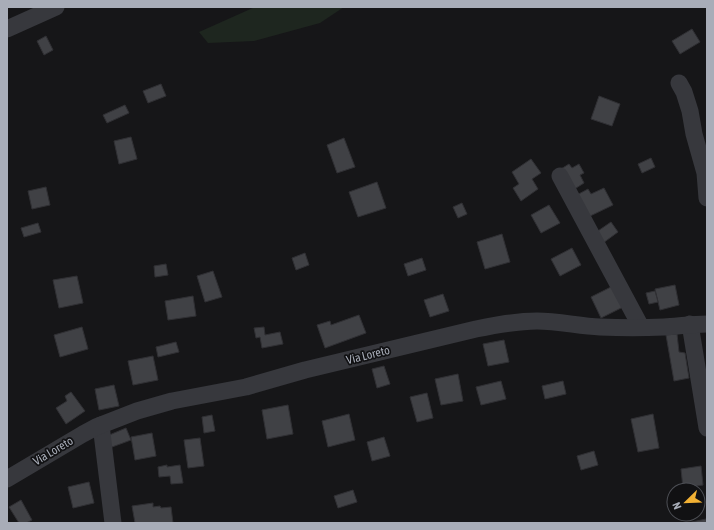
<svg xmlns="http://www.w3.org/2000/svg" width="714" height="530" viewBox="0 0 714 530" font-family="'Asap Condensed',sans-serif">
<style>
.green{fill:#1e261f}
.building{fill:#404145;stroke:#303034}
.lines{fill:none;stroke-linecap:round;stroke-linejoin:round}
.minor{stroke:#37383d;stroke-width:17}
.labels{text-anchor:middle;stroke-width:3.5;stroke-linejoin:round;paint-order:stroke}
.street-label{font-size:12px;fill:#a8adb8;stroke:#111113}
</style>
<rect width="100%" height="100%" fill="#161618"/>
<path class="green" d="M 255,7 L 344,7 L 320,23 L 254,41 L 208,43 L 199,32 Z"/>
<g class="building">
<path d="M 692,29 L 700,42 L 680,54 L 672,41 Z"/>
<path d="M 46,36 L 53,50 L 44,55 L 37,41 Z"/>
<path d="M 161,84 L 166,96 L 148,103 L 143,91 Z"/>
<path d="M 599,96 L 620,104 L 612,126 L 591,119 Z"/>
<path d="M 125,105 L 129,113 L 107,123 L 103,115 Z"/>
<path d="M 131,137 L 137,159 L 119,164 L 114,141 Z"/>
<path d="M 344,138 L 355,167 L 337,173 L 327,145 Z"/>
<path d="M 651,158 L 655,167 L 642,173 L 638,164 Z"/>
<path d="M 531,159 L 541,173 L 532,179 L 538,189 L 521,201 L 513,188 L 519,184 L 512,172 Z"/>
<path d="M 569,164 L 572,168 L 579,164 L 584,173 L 580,175 L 584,183 L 573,190 L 561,169 Z"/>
<path d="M 377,182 L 386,208 L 358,217 L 349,192 Z"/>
<path d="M 46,187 L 50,205 L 32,209 L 28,191 Z"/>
<path d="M 604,188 L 613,205 L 586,218 L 575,196 L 588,189 L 591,194 Z"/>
<path d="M 462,203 L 467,214 L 458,218 L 453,207 Z"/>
<path d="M 549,205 L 560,223 L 541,233 L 531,215 Z"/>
<path d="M 611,222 L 618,232 L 603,243 L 595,233 Z"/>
<path d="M 38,223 L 41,232 L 24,237 L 21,228 Z"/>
<path d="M 502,234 L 510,262 L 485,269 L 477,242 Z"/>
<path d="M 572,248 L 581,265 L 560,276 L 551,259 Z"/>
<path d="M 305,253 L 309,265 L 296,270 L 292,258 Z"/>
<path d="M 422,258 L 426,270 L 408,276 L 404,264 Z"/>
<path d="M 166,264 L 168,275 L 155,277 L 154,266 Z"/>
<path d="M 213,271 L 222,297 L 205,302 L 197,276 Z"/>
<path d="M 77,276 L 83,303 L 59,308 L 53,280 Z"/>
<path d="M 675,285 L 679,305 L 660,310 L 655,289 Z"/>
<path d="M 613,286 L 623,307 L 601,318 L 591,297 Z"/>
<path d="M 655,291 L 658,302 L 649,304 L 646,293 Z"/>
<path d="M 443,294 L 449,311 L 430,317 L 424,300 Z"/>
<path d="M 193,296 L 196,316 L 168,320 L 165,301 Z"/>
<path d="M 359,315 L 366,333 L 325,348 L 317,325 L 330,321 L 331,325 Z"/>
<path d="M 82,327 L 88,349 L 60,357 L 54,335 Z"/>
<path d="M 264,327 L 265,335 L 280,332 L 283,344 L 262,348 L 260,337 L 256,338 L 254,328 Z"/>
<path d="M 677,334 L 679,352 L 685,353 L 689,378 L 674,381 L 666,335 Z"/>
<path d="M 504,340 L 509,362 L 488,366 L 483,344 Z"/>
<path d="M 176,342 L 179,352 L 158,357 L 156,347 Z"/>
<path d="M 153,356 L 158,380 L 133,385 L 128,361 Z"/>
<path d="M 384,366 L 390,384 L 377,388 L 372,369 Z"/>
<path d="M 458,374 L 463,401 L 441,405 L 435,379 Z"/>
<path d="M 501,381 L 506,399 L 481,405 L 476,387 Z"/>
<path d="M 563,381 L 566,394 L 545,399 L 542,386 Z"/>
<path d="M 114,385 L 119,406 L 99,410 L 95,389 Z"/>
<path d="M 71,392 L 85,411 L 66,424 L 56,408 L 67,401 L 65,396 Z"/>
<path d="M 427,393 L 433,418 L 417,422 L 410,397 Z"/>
<path d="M 288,405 L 293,434 L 267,439 L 262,410 Z"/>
<path d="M 349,414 L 355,440 L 328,447 L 322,421 Z"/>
<path d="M 653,414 L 659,448 L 638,452 L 631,419 Z"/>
<path d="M 212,415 L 215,431 L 204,433 L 202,417 Z"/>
<path d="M 126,428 L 131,440 L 112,447 L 107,436 Z"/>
<path d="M 152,433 L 156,456 L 135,460 L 131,437 Z"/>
<path d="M 384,437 L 390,456 L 372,461 L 367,442 Z"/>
<path d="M 200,438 L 204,466 L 188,468 L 184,440 Z"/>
<path d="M 594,451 L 598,465 L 581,470 L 577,456 Z"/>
<path d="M 167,465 L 167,467 L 180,465 L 183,483 L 171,484 L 170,476 L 159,477 L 158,467 Z"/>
<path d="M 701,466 L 703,485 L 683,488 L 681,469 Z"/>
<path d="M 89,482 L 94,503 L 73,508 L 68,487 Z"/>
<path d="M 353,490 L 357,502 L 338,508 L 334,496 Z"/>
<path d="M 21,500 L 32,520 L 26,523 L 19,523 L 9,507 Z"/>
<path d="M 153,503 L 153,507 L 160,506 L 161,508 L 171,507 L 173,523 L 135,523 L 132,506 Z"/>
<path d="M 706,519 L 707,523 L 687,523 Z"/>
</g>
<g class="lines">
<g class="minor">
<path d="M 7,29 L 56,7"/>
<path d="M 679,83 L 684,92 L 690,111 L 694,134 L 705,173 L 707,198"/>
<path d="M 560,176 L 641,327"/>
<path d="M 690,324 L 707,428"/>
<path d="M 101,425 L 113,523"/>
<path d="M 7,479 L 83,434 L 96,427 L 137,411 L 172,401 L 246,387 L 305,370 L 476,329 C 496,325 516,321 537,321 C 558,321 579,326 600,327 C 622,328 643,328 664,327 C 679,326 693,324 707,324"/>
</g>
</g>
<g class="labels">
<g class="street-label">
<text transform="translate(368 355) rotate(-14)" y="4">Via Loreto</text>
<text transform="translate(53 451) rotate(-31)" y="4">Via Loreto</text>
</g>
</g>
<rect width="714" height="530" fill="none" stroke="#a8adb8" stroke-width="16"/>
<g transform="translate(686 502) rotate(247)"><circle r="19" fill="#111113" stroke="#4d4f55"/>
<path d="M0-3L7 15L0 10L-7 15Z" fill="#f2b134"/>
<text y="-6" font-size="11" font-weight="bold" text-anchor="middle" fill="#a8adb8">N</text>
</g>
</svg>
